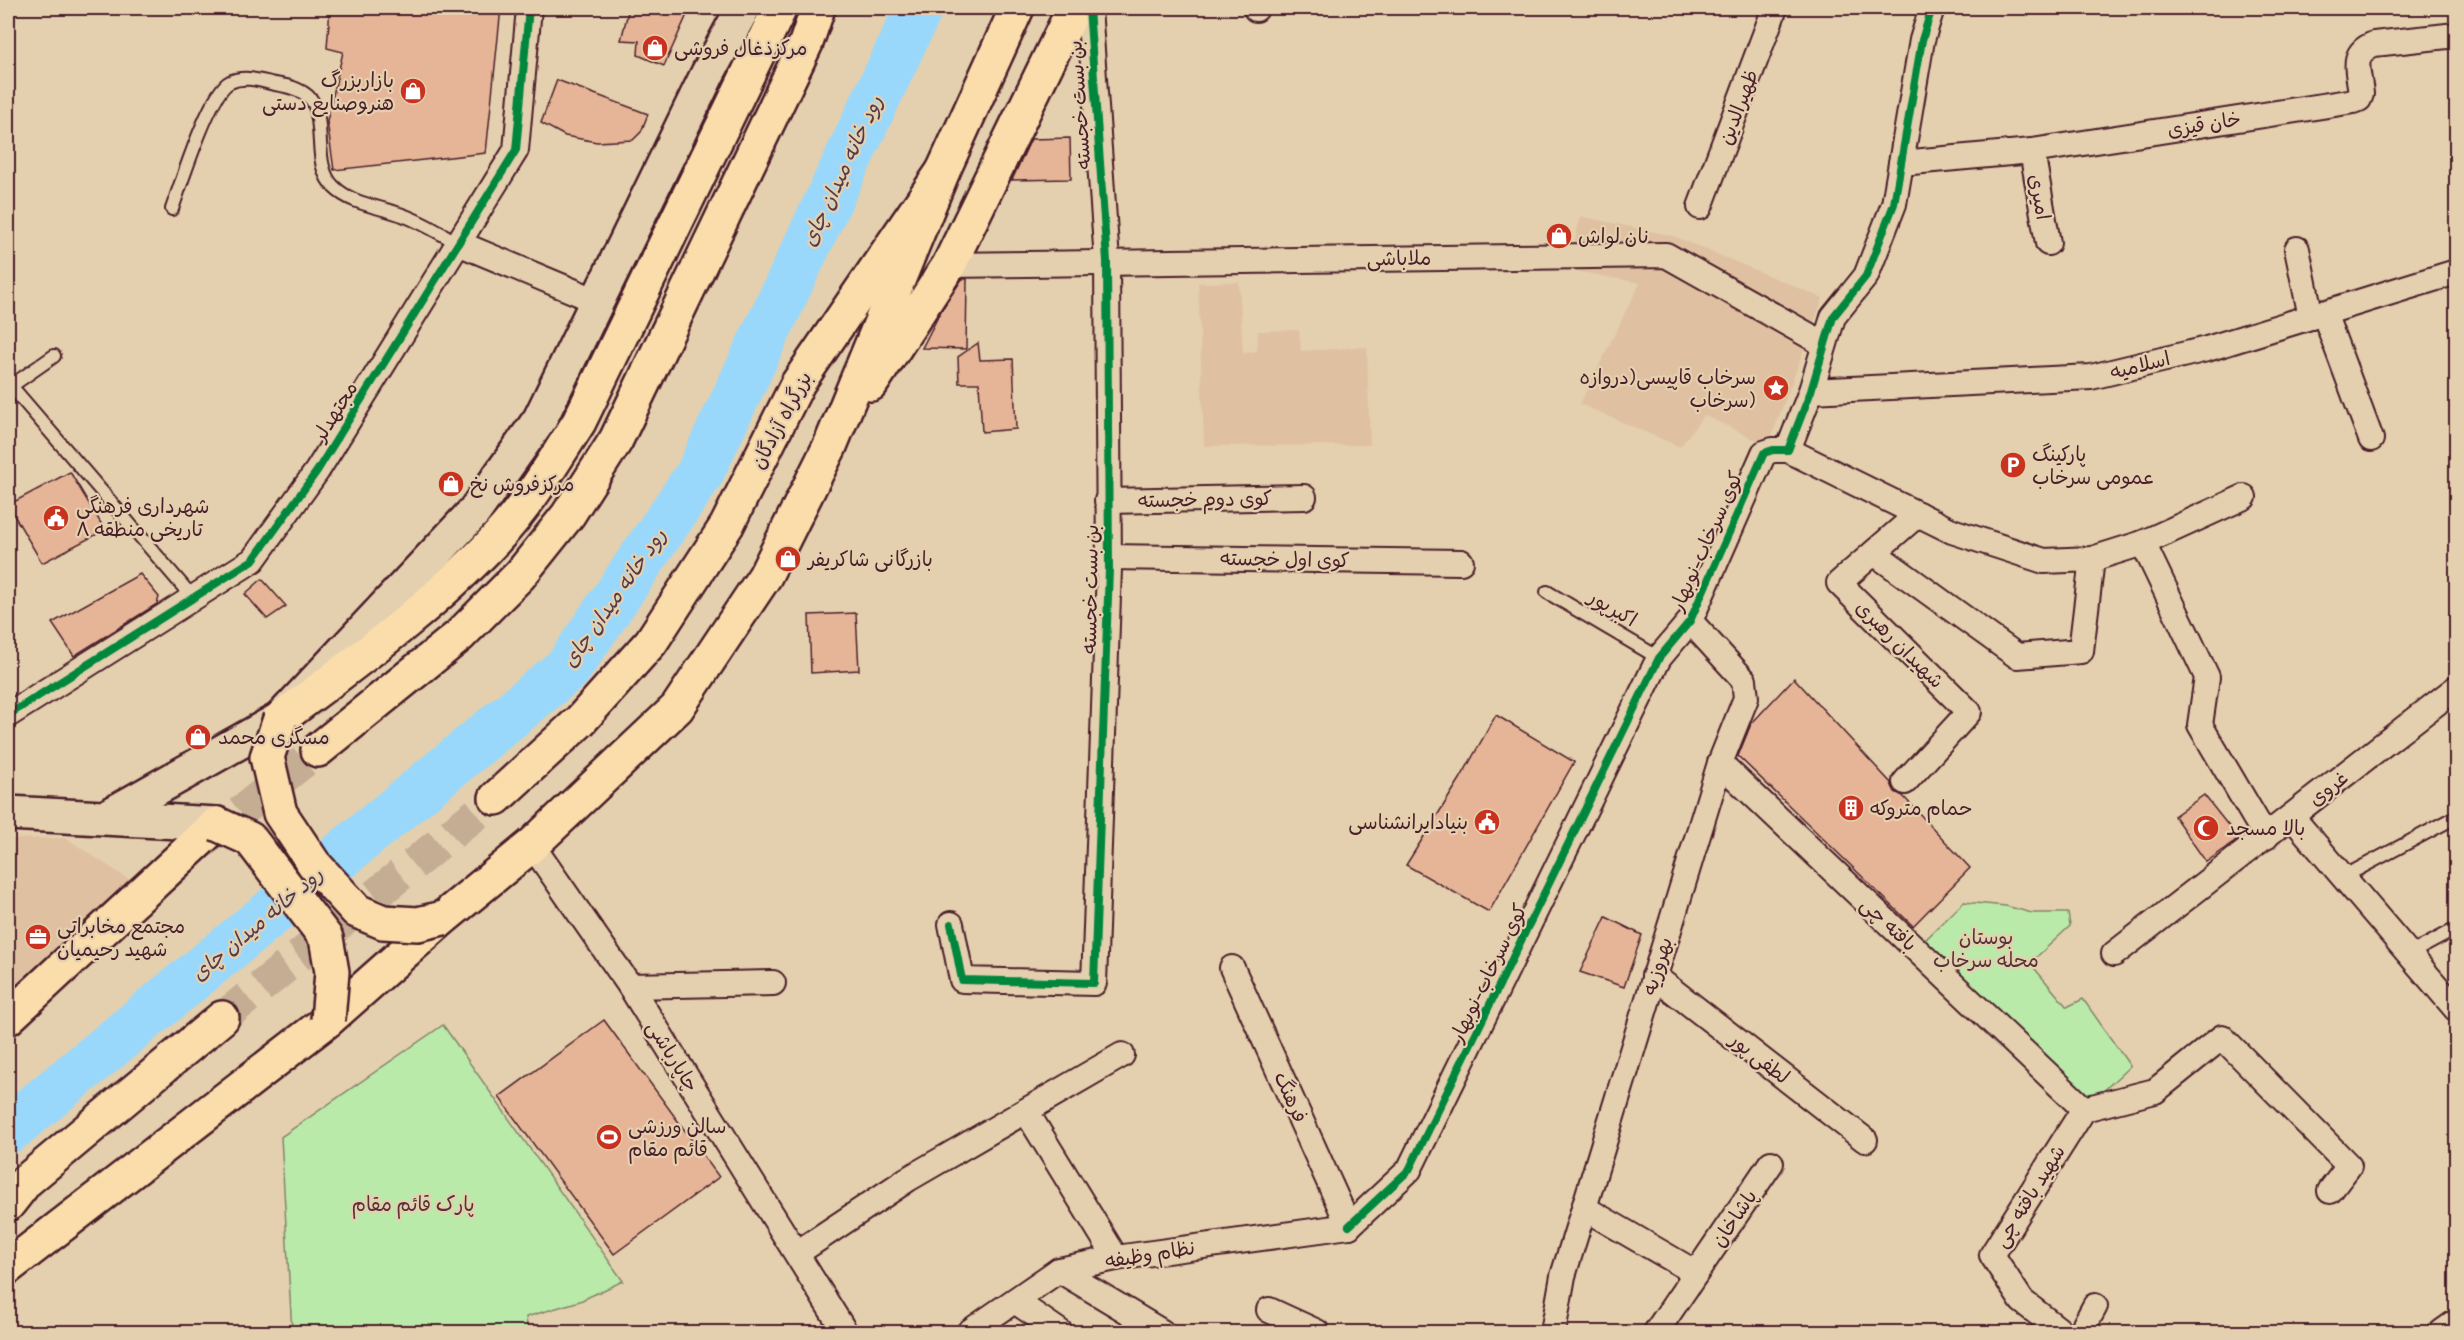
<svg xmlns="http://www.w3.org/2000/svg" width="2464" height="1340" viewBox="0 0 2464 1340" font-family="'Patrick Hand','Playpen Sans Arabic',sans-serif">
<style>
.built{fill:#dfc1a2}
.green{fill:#baeaa9;stroke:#82846a;stroke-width:1.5}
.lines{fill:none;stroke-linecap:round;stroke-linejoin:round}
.river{stroke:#99d8fb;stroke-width:48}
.building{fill:#e6b597;stroke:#4a1f2b;stroke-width:1.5}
.highway-tunnel{stroke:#c5ad94;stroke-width:33;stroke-dasharray:33 16;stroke-linecap:butt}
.lane-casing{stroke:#4a1f2b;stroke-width:16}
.street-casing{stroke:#4a1f2b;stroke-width:28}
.secondary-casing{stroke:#4a1f2b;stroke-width:38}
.highway-casing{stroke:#4a1f2b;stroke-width:38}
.lane{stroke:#e4d0ae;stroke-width:12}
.street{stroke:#e4d0ae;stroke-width:24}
.secondary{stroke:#e4d0ae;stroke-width:33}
.highway{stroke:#faddab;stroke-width:33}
.highway-bridge-casing{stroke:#4a1f2b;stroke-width:38;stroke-linecap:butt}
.highway-bridge{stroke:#faddab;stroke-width:33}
.cycleway-casing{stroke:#e4d0ae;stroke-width:11}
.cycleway{stroke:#00873e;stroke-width:8}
.labels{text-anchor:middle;stroke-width:4.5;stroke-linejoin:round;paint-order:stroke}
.poi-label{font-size:20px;fill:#4a1f2b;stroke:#e4d0ae;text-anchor:start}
.street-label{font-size:20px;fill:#4a1f2b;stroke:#e4d0ae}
.park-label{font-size:20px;fill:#553338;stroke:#e4d0ae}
.water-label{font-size:21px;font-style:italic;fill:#563b4a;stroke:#e4d0ae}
</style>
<rect width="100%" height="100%" fill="#e4d0ae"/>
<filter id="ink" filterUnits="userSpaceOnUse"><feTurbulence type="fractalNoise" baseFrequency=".0167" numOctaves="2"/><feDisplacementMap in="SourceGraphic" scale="12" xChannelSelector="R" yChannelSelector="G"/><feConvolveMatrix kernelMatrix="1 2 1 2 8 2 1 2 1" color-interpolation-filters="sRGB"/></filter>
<g filter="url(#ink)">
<g class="built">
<path d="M 1580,216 L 1673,236 L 1823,298 L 1768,446 L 1704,415 L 1680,447 L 1580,404 L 1640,283 L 1569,270 Z"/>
<path d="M 1239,282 L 1243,353 L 1257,351 L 1258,331 L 1299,330 L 1301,351 L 1367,347 L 1370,445 L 1204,446 L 1198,283 Z"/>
<path d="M 66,838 L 131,881 L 8,993 L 8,839 Z"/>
</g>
<g class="green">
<path d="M 1964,902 L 2006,906 L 2032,913 L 2068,913 L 2070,926 L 2030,963 L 2067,1007 L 2083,999 L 2130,1066 L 2084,1109 L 1920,945 Z"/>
<path d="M 443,1025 L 623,1281 L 580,1301 L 526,1317 L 528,1332 L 292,1332 L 281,1137 Z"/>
</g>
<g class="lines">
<path class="river" d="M 8,1130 L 568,668 L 700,473 L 919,8"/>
</g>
<g class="building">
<path d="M 330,8 L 501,8 L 486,153 L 334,170 L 327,121 L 343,52 L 327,48 Z"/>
<path d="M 629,8 L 690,8 L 664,66 L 638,55 L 639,41 L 621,40 Z"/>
<path d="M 557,80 L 648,114 L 641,132 L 633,140 L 597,142 L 565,136 L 541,123 Z"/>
<path d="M 1070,138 L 1071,179 L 1012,180 L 1031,139 Z"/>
<path d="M 962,279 L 967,279 L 966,349 L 922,348 L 942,309 Z"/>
<path d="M 978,343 L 980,360 L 1013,359 L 1016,429 L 982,432 L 979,383 L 959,383 L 958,357 Z"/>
<path d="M 70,472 L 105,530 L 42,563 L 8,505 Z"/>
<path d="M 140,574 L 159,597 L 157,604 L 74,656 L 52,623 Z"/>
<path d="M 262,579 L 286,606 L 267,619 L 245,594 Z"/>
<path d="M 856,613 L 859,670 L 811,673 L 809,615 Z"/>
<path d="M 1794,678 L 1891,783 L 1895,792 L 1903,796 L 1970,868 L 1913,926 L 1738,756 L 1751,724 Z"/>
<path d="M 1496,715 L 1574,762 L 1489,912 L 1406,865 L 1460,779 Z"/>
<path d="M 2204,795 L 2239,839 L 2206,862 L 2174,816 Z"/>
<path d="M 1606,917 L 1642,935 L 1624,987 L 1580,972 Z"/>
<path d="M 604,1020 L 719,1177 L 614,1254 L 499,1097 Z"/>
</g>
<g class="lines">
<g class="highway-tunnel">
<path d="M 202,843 L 318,750"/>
<path d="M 222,1018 L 496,798"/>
</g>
<defs>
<g id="lane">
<path d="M 172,209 C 181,184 210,91 230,82 C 244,75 261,81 275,84 C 289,86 307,90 314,104 C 325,129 313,167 334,187 C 352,205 383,207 405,216 C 424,223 441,234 458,243"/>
<path d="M 54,356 L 11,386 L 194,599"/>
<path d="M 1547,592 L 1659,658"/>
<path d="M 2343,877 L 2456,817"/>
<path d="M 2409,954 L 2456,929"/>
</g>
<g id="street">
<path d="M 1256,8 L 1256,9"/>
<path d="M 2032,151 L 2048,243"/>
<path d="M 1901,163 L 2032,151 L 2354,101 L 2359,99 L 2361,94 C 2359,71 2349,54 2374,44 L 2456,35"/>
<path d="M 1700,207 L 1775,8"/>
<path d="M 458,243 L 597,301"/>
<path d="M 2297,249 L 2311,317"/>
<path d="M 949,265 L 1666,255 L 1824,344"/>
<path d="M 2324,313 L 2371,439"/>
<path d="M 1811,391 L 2091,377 L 2207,349 L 2456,272"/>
<path d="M 1788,450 L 1952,531 L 2044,561 L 2092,559 L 2143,543 L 2207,677 L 2200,725 L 2266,837"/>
<path d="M 1107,501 L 1304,497"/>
<path d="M 2143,543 L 2244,497"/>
<path d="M 1874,553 L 2017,656 L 2081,651 L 2092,559"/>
<path d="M 1109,557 L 1461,562"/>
<path d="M 8,715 L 253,560 L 317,471 L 516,150 L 529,8"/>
<path d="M 1720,763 L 2084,1109"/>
<path d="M 1905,782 L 1969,712 L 1839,583 L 1918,514"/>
<path d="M 2292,817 L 2456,1009"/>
<path d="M 532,845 L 630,986 L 845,1332"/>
<path d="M 951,924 L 962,980 L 1094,983 L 1109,569 L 1107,261 L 1089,8"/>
<path d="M 2114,954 L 2456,688"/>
<path d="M 1232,968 L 1349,1226"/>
<path d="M 1654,976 L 1865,1140"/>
<path d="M 630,986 L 773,983"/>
<path d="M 2084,1109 L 2155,1091 L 2222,1037 L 2349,1166 L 2330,1191"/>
<path d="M 1026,1111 L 1116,1258"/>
<path d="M 1584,1208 L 1696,1273"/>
<path d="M 1349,1226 L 1409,1170 L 1659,658 L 1690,621 L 1764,453 L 1773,450 L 1788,450 L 1811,391 L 1833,317 L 1866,276 L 1894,204 L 1922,40 L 1932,8"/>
<path d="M 797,1253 L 908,1179 L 1122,1055"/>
<path d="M 1059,1270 L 1162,1332"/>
<path d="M 1015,1301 L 1060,1332"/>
<path d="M 1269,1310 L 1317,1332"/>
<path d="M 969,1332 L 1059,1270 L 1116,1258 L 1349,1226"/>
<path d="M 1553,1332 L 1563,1276 L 1584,1208 L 1720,763 L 1746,698 L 1744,680 L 1690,621"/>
<path d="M 1656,1332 L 1771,1163"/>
<path d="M 2062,1332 L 2022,1301 L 1992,1255 L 2084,1109"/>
<path d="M 2081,1332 L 2095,1306"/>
<path d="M 2442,1332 L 2456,1322"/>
</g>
<g id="secondary">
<path d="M 8,813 L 217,824"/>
<path d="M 108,816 L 280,719 L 474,512 L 540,419 L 708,73 L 743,8"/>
</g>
<g id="highway">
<path d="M 871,384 L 949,265 L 1074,8"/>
<path d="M 280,719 C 354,663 430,609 494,541 C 528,505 553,463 579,422 L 780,8"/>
<path d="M 318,750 L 459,636 L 520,575 L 568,515 L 616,440 L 806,43 L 818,8"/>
<path d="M 496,798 L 580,721 L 651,642 L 727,525 L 798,383 L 943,171 L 1017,8"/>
<path d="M 8,1018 L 217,824"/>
<path d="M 8,1204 L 26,1181 L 222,1018"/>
<path d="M 8,1267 L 328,1020 L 443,918 L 532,845 L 677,708 L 765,576 L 830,446 L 943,171"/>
</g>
</defs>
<use href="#lane" class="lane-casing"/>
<use href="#street" class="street-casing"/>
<use href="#secondary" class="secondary-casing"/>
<use href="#highway" class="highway-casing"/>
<use href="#lane" class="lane"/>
<use href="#street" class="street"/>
<use href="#secondary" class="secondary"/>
<use href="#highway" class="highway"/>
<defs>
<g id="highway-bridge">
<path d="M 280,719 L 267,757 L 280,813 L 314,864 L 357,911 L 383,922 L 418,924 L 443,918"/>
<path d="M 217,824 L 250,839 L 326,938 L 332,972 L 328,1020"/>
</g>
</defs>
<use href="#highway-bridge" class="highway-bridge-casing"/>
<use href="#highway-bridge" class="highway-bridge"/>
<defs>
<g id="cycleway">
<path d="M 8,715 L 253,560 L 317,471 L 516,150 L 529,8"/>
<path d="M 951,924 L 962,980 L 1094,983 L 1109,569 L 1107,261 L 1089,8"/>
<path d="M 1349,1226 L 1409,1170 L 1659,658 L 1690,621 L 1764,453 L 1773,450 L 1788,450 L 1811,391 L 1833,317 L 1866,276 L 1894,204 L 1922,40 L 1932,8"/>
</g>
</defs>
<use href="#cycleway" class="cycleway-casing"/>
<use href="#cycleway" class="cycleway"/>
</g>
</g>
<defs>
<symbol id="shop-disc" viewBox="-11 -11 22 22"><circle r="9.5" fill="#c8321e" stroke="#e4d0ae"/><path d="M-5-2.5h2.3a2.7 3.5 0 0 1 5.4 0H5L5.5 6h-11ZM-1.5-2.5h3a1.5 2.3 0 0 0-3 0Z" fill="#fff"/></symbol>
<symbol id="sight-disc" viewBox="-11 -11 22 22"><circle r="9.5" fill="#c8321e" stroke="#e4d0ae"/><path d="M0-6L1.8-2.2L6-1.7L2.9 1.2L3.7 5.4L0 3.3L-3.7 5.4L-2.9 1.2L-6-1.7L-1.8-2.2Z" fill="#fff"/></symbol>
<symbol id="parking-disc" viewBox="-11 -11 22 22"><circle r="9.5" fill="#c8321e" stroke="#e4d0ae"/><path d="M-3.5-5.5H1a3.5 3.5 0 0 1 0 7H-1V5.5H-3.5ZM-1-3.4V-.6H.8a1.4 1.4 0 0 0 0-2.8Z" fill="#fff"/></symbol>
<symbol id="civic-disc" viewBox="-11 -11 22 22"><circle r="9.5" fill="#c8321e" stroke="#e4d0ae"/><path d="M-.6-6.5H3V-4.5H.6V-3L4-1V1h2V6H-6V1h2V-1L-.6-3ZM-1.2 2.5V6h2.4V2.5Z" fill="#fff"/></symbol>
<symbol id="building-disc" viewBox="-11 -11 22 22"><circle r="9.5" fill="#c8321e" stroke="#e4d0ae"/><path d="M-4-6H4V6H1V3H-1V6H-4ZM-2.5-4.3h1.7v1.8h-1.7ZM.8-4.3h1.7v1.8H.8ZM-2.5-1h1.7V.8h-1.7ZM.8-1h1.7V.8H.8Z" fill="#fff"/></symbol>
<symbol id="mosque-disc" viewBox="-11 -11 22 22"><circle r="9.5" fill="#c8321e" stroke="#e4d0ae"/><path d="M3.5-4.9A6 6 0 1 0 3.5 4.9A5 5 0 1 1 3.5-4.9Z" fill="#fff"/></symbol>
<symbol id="office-disc" viewBox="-11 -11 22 22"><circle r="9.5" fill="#c8321e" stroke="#e4d0ae"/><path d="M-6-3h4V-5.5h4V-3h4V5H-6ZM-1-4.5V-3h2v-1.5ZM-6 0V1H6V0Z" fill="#fff"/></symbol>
<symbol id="stadium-disc" viewBox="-11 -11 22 22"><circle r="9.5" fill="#c8321e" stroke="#e4d0ae"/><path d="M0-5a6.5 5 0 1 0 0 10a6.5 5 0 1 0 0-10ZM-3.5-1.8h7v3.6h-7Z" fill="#fff"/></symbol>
</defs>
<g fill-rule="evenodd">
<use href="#shop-disc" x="640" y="33" width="30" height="30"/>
<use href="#shop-disc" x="398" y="76" width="30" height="30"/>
<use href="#shop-disc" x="1544" y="221" width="30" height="30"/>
<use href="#sight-disc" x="1761" y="373" width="30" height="30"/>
<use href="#parking-disc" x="1998" y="450" width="30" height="30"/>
<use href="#shop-disc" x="436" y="469" width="30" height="30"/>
<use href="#civic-disc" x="41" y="503" width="30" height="30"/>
<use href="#shop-disc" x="773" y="544" width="30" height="30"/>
<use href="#shop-disc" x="183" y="722" width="30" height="30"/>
<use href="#building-disc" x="1836" y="793" width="30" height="30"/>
<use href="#civic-disc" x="1472" y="807" width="30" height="30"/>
<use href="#mosque-disc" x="2191" y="813" width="30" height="30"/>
<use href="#office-disc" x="23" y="922" width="30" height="30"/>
<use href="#stadium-disc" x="594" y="1122" width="30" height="30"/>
</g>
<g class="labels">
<g class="poi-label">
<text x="674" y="55">مرکزذغال فروشی</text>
<text x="394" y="87" text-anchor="end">بازاربزرگ<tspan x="394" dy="23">هنروصنایع دستی</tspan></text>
<text x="1578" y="243">نان لواش</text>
<text x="1756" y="384" text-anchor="end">سرخاب قاپیسی(دروازه<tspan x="1756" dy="23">سرخاب)</tspan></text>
<text x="2032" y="461">پارکینگ<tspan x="2032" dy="23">عمومی سرخاب</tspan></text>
<text x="470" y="491">مرکزفروش نخ</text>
<text x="76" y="513">شهرداری فرهنگی<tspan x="76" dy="23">تاریخی منطقه ۸</tspan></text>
<text x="808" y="566">بازرگانی شاکریفر</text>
<text x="218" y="744">مسگری محمد</text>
<text x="1870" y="815">حمام متروکه</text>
<text x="1468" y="829" text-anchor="end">بنیادایرانشناسی</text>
<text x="2226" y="835">بالا مسجد</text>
<text x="57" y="933">مجتمع مخابراتی<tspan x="57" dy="23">شهید رحیمیان</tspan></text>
<text x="628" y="1133">سالن ورزشی<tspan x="628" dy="23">قائم مقام</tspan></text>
</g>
<g class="street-label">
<text transform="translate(1079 105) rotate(-94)" y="7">بن بست خجسته</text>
<text transform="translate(1738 107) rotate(-69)" y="7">ظهیرالدین</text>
<text transform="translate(2204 124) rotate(-9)" y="7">خان قیزی</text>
<text transform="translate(2040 197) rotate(80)" y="7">امیری</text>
<text transform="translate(1399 258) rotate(-1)" y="7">ملاباشی</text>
<text transform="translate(2140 365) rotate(-14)" y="7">اسلامیه</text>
<text transform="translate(335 411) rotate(-58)" y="7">مجتهدلر</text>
<text transform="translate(781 420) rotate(-62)" y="7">بزرگراه آزادگان</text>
<text transform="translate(1205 499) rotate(-1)" y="7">کوی دوم خجسته</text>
<text transform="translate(1706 541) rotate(-66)" y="7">کوی سرخاب-نوبهار</text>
<text transform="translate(1285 559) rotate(1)" y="7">کوی اول خجسته</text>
<text transform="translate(1090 589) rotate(-89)" y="7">بن بست خجسته</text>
<text transform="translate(1613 608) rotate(31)" y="7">اکبرپور</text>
<text transform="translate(1900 644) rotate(45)" y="7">شهیدان رهبری</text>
<text transform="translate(2328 788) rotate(-38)" y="7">غروی</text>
<text transform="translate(1889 924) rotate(43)" y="7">بافته چی</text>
<text transform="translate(1657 966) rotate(-73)" y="7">بهروزیه</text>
<text transform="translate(1488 973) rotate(-64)" y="7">کوی سرخاب-نوبهار</text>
<text transform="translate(673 1056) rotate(58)" y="7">چاپارباشی</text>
<text transform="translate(1760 1058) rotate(38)" y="7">لطفی پور</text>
<text transform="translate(1291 1097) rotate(66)" y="7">فرهنگ</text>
<text transform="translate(2029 1196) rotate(-58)" y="7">شهید بافته چی</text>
<text transform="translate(1734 1218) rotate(-56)" y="7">پاشاخان</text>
<text transform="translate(1150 1254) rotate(-9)" y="7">نظام وظیفه</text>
</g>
<g class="park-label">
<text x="1986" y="944">بوستان<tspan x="1986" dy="23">محله سرخاب</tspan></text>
<text x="413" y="1211">پارک قائم مقام</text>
</g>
<g class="water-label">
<text transform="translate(842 171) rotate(-65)" y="7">رود خانه میدان چای</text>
<text transform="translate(614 598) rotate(-55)" y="7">رود خانه میدان چای</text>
<text transform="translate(257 924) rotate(-40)" y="7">رود خانه میدان چای</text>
</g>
</g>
<rect width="2464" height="1340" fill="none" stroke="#e4d0ae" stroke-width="30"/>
<rect x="15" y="15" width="2434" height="1310" fill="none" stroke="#4a1f2b" stroke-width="2" filter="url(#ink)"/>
</svg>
